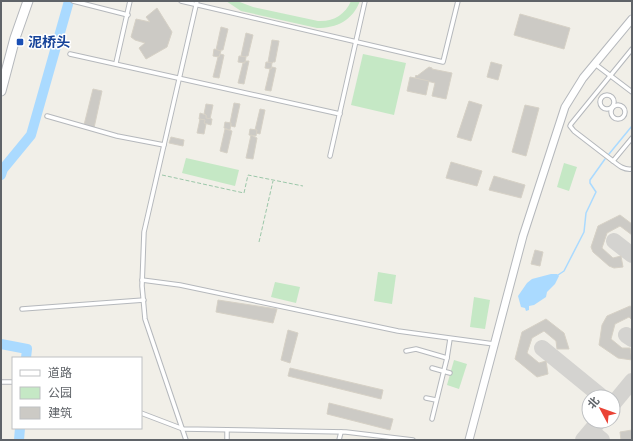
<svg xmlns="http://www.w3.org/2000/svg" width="633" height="441" viewBox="0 0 633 441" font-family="'Golos Text','Noto Sans SC',sans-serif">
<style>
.green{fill:#c5e8c5}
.water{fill:#aadaff}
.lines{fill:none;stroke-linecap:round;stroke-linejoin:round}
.stream{stroke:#aadaff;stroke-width:1.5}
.river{stroke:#aadaff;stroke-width:10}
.taxiway{stroke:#d4d3d0;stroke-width:16}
.building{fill:#cccac5;stroke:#d6d1c6}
.service-casing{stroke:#b5b8bc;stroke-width:5.5}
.minor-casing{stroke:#b5b8bc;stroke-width:9}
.tertiary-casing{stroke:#b5b8bc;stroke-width:11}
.path{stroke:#9cc7a9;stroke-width:1;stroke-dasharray:4 2;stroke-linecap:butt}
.service{stroke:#fff;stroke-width:3.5}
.minor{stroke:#fff;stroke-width:7}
.tertiary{stroke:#fff;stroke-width:9}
.transit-dot{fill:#1a4fb4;stroke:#fff;stroke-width:1.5}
.labels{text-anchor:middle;stroke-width:3;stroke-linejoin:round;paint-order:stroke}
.transit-label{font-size:14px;font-weight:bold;fill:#164399;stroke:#fff;text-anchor:start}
</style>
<rect width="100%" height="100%" fill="#f1efe8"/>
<g class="green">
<path d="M 226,1 L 237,1 L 253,7 L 318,21 C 333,22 345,15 351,1 L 360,1 C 352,21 337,28 317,28 L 241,11 Z"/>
<path d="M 363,54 L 406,63 L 394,115 L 351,105 Z"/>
<path d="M 186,158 L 239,170 L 235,186 L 182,173 Z"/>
<path d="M 564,163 L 577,167 L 569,191 L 557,187 Z"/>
<path d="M 378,272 L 396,275 L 392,304 L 374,301 Z"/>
<path d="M 275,282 L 300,287 L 296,303 L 271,297 Z"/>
<path d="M 474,297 L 490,300 L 485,329 L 470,327 Z"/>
<path d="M 454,360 L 467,364 L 459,389 L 447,385 Z"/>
</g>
<path class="water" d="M 551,274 L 557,274 L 559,276 L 555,284 L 547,292 L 546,297 L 534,305 L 529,306 L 529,310 L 526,311 L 525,308 L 521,307 L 518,296 L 527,283 L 532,279 Z"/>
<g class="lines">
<g class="stream">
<path d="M 609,154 L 632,126"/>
<path d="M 558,275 L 564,271 L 584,232 L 586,213 L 596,192 L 590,183 L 590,180 L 605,159"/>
</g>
<g class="river">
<path d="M 1,175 L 3,169 L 31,135 L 69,1"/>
<path d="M 1,344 L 27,349 L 26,358"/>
<path d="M 19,440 L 20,428"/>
</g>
<g class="taxiway">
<path d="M 614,241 L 632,255"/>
<path d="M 626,335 L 632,339"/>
<path d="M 542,348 L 602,397"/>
<path d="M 613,404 L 632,381"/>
<path d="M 591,431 L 602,440"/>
<path d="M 583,440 L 599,421"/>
</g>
</g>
<g class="building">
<path d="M 157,8 L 172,32 L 167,47 L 146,59 L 139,48 L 145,43 L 135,40 L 131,37 L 136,19 L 150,22 L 146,17 Z"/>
<path d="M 520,14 L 570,28 L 564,49 L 514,35 Z"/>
<path d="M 221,27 L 228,29 L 223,50 L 221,50 L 221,51 L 216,50 Z"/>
<path d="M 246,33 L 253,35 L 248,56 L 246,56 L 246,57 L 241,56 Z"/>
<path d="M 272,40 L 279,41 L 275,62 L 273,62 L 272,63 L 268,62 Z"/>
<path d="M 214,49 L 221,51 L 219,57 L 213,56 Z"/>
<path d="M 220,54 L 224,55 L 219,78 L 213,77 L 218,57 L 219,57 Z"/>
<path d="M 239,56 L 246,57 L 245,63 L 238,62 Z"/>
<path d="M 245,61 L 249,61 L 244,84 L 238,83 L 243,63 L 245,63 Z"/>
<path d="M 266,62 L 272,63 L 271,69 L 265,68 Z"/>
<path d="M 491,62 L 502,65 L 498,80 L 487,77 Z"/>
<path d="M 272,67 L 276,68 L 271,91 L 265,90 L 270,69 L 271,69 Z"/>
<path d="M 429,67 L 432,68 L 432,69 L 452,73 L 446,99 L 432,96 L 435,83 L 415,78 L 416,75 L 417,76 Z"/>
<path d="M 410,77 L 429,81 L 426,95 L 407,91 Z"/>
<path d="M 93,89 L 102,91 L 94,128 L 84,125 Z"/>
<path d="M 469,101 L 482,105 L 471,141 L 457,137 Z"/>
<path d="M 234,103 L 240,104 L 235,127 L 231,126 L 231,123 L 230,123 Z"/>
<path d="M 206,104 L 213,105 L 210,119 L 206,118 L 206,115 L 204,114 Z"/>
<path d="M 525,105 L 539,108 L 526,156 L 512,152 Z"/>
<path d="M 260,109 L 265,110 L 260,134 L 256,133 L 257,130 L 255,130 Z"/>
<path d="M 200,113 L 206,115 L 206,118 L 212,119 L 211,125 L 204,123 L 205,120 L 199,119 Z"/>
<path d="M 200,119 L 205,120 L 204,123 L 206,124 L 204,134 L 197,133 Z"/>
<path d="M 225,122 L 231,123 L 230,130 L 224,128 Z"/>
<path d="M 225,129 L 232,131 L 227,153 L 220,151 Z"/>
<path d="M 250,129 L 257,130 L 256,136 L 249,135 Z"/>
<path d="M 251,135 L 257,138 L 253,159 L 246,158 Z"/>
<path d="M 171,137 L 184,140 L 183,146 L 169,143 Z"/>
<path d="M 451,162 L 482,171 L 477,186 L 446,178 Z"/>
<path d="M 494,176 L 525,185 L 521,198 L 489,190 Z"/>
<path d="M 620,215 L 632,224 L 632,235 L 620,226 L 607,233 L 602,248 L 613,258 L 621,256 L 623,267 L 614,268 L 609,266 L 593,252 L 591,247 L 598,226 Z"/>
<path d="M 535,250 L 543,252 L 540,266 L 531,264 Z"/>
<path d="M 218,300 L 277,309 L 273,323 L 216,312 Z"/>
<path d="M 630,306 L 632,307 L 632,320 L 629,317 L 615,324 L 611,339 L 622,348 L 630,348 L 632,360 L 618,358 L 599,345 L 602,325 L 607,316 Z"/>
<path d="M 546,319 L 564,333 L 569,349 L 557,349 L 556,341 L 544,331 L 532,338 L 527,353 L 539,363 L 546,361 L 548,374 L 537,377 L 515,359 L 522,332 Z"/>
<path d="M 288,330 L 298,333 L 290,363 L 281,360 Z"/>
<path d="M 290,368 L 383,390 L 381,399 L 288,376 Z"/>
<path d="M 329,403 L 393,419 L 390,430 L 327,414 Z"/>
<path d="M 632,430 L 632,440 L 621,440 L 620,432 Z"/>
</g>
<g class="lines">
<defs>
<g id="service">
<path d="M 73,1 L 128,15"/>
<path d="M 181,1 L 443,62 L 458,1"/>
<path d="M 632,49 L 571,124 L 570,126 L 574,131 L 613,161 L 632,138"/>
<path d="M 70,54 L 340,114"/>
<path d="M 116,63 L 130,1"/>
<path d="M 595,64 L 632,92"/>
<circle cx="607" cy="102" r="7"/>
<circle cx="618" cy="112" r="7"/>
<path d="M 47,116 L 117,136 L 164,145"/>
<path d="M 330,156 L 365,1"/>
<path d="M 613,161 C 619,166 624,170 632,169"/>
<path d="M 142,280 L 180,285 L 398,331 L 494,344"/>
<path d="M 22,309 L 144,300"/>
<path d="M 406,351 L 416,349 L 447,358"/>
<path d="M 432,368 L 450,373"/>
<path d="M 1,382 L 13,382"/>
<path d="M 426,398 L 436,400"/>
<path d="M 141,413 L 183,429 L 346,432 L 413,440"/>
<path d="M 432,419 L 447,358 L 450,339"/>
<path d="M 186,440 L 145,319 L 142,286 L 144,232 L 197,1"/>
<path d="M 227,440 L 227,430"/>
<path d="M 339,440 L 341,432"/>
</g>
<path id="minor" d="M 469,440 L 523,236 L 565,107 L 583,78 L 632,19"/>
<path id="tertiary" d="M 1,91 L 15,38 L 28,1"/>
</defs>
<use href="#service" class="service-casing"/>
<use href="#minor" class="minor-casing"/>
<use href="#tertiary" class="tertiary-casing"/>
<g class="path">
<path d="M 162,175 L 244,193 L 248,175 L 303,186"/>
<path d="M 259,242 L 273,181"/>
</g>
<use href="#service" class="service"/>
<use href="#minor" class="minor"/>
<use href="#tertiary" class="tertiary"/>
</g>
<rect class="transit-dot" x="16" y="38" width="8" height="8" rx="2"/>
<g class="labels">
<g class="transit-label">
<text x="28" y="47">泥桥头</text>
</g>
</g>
<rect width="633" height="441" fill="none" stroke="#5f6368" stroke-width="4"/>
<rect x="12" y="357" width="130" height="72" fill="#ffffff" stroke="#bfc1c3"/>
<rect x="20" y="370" width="20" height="6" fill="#ffffff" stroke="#bfc1c3"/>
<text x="48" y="377" font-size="12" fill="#5f6368">道路</text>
<rect x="20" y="387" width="20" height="12" fill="#c5e8c5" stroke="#bfc1c3"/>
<text x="48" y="397" font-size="12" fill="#5f6368">公园</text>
<rect x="20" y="407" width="20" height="12" fill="#cccac5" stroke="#bfc1c3"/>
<text x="48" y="417" font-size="12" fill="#5f6368">建筑</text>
<g transform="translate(601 409) rotate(311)"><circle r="19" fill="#ffffff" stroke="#bfc1c3"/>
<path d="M0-3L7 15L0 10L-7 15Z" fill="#ea4335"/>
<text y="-6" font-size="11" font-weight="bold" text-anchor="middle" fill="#5f6368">北</text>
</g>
</svg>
